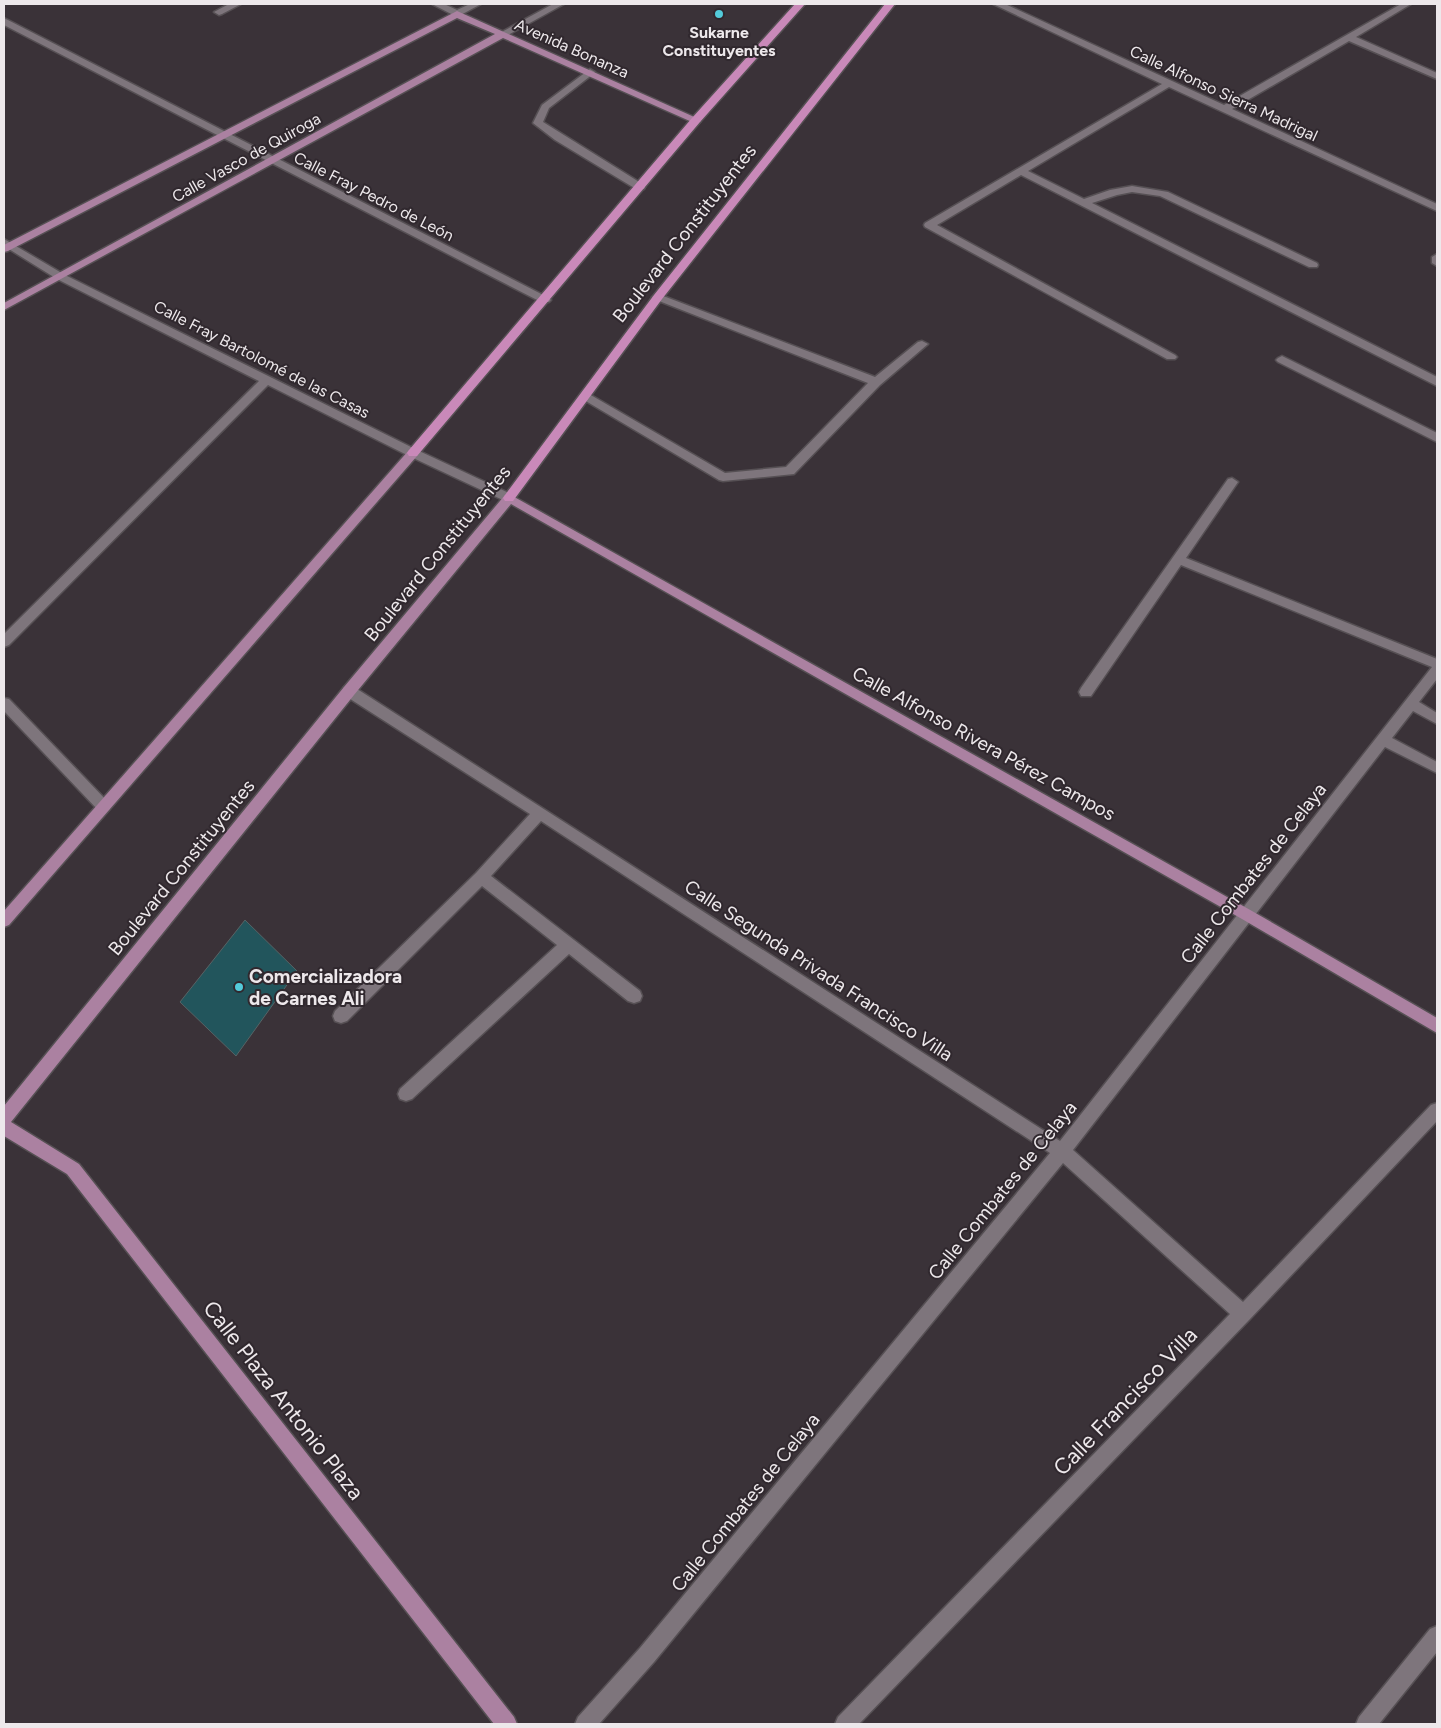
<svg xmlns="http://www.w3.org/2000/svg" width="1441" height="1728" viewBox="0 0 1441 1728" font-family="Figtree,sans-serif">
<style>
.building{fill:#22555c;stroke:#576365}
.lines{fill:none;stroke-linecap:round;stroke-linejoin:round}
.minor-casing{stroke:#565054;stroke-width:3}
.major-casing{stroke:#565054;stroke-width:3}
.highway-casing{stroke:#565054;stroke-width:3}
.minor{fill:#7e757c;fill-rule:evenodd}
.major{fill:#ab81a1;fill-rule:evenodd}
.highway{fill:#c989b9;fill-rule:evenodd}
.poi-dot{fill:#53cbda;stroke:#30282e;stroke-width:2}
.labels{text-anchor:middle;stroke-width:4;stroke-linejoin:round;paint-order:stroke}
.far-poi-label{font-size:16px;font-weight:bold;fill:#ede8eb;stroke:#30282e}
.far-street-label{font-size:16px;fill:#ede8eb;stroke:#30282e}
.street-label{font-size:19px;fill:#ede8eb;stroke:#30282e}
.poi-label{font-size:19px;font-weight:bold;fill:#ede8eb;stroke:#30282e;text-anchor:start}
.near-street-label{font-size:22px;fill:#ede8eb;stroke:#30282e}
</style>
<rect width="100%" height="100%" fill="#3a3238"/>
<path class="building" d="M 245,920 L 297,971 L 236,1056 L 180,1002 Z"/>
<g class="lines">
<defs>
<g id="minor">
<path d="M 229,4 L 241,4 L 222,14 L 219,15 L 214,12 Z"/>
<path d="M 432,4 L 444,4 L 457,10 L 470,4 L 481,4 L 457,17 Z"/>
<path d="M 553,4 L 564,4 L 506,36 L 500,36 L 498,34 Z"/>
<path d="M 993,4 L 1005,4 L 1224,105 L 1401,4 L 1411,4 L 1356,37 L 1437,73 L 1437,79 L 1349,41 L 1232,109 L 1437,204 L 1437,211 L 1169,87 L 1028,171 L 1084,199 L 1110,190 L 1132,186 L 1168,192 L 1317,263 L 1318,265 L 1317,267 L 1309,267 L 1160,196 L 1132,192 L 1117,195 L 1092,203 L 1437,377 L 1437,386 L 1021,175 L 937,225 L 1175,355 L 1177,357 L 1175,359 L 1167,359 L 925,227 L 924,225 L 925,223 L 1162,84 Z"/>
<path d="M 4,18 L 549,298 L 551,300 L 549,302 L 541,302 L 4,25 Z"/>
<path d="M 590,69 L 595,72 L 593,74 L 549,108 L 543,122 L 644,185 L 645,187 L 644,189 L 636,189 L 555,140 L 533,123 L 542,105 Z"/>
<path d="M 4,239 L 65,275 L 417,450 L 513,495 L 515,498 L 513,501 L 505,501 L 409,456 L 268,385 L 9,645 L 4,647 L 4,634 L 259,381 L 57,279 L 4,246 Z"/>
<path d="M 1437,254 L 1437,266 L 1432,263 L 1432,257 Z"/>
<path d="M 658,294 L 875,377 L 918,342 L 922,341 L 928,344 L 880,385 L 794,474 L 723,481 L 719,480 L 579,397 L 581,394 L 589,394 L 725,473 L 786,467 L 868,383 L 654,299 L 652,297 Z"/>
<path d="M 1282,356 L 1437,433 L 1437,442 L 1278,362 L 1276,360 L 1278,358 Z"/>
<path d="M 1232,478 L 1238,482 L 1186,558 L 1437,659 L 1437,679 L 1419,702 L 1437,713 L 1437,724 L 1413,711 L 1392,738 L 1437,762 L 1437,773 L 1385,747 L 1073,1150 L 1243,1302 L 1431,1105 L 1437,1103 L 1437,1121 L 1249,1320 L 859,1724 L 835,1724 L 838,1717 L 1230,1314 L 1063,1163 L 654,1662 L 599,1724 L 575,1724 L 578,1717 L 640,1648 L 1050,1153 L 541,821 L 491,876 L 640,991 L 642,996 L 640,1001 L 634,1003 L 628,1001 L 569,954 L 412,1099 L 406,1101 L 400,1099 L 398,1094 L 400,1089 L 557,945 L 482,886 L 347,1021 L 341,1023 L 335,1021 L 333,1016 L 335,1011 L 476,873 L 530,814 L 344,695 L 342,691 L 344,687 L 354,687 L 1060,1141 L 1432,667 L 1181,565 L 1091,696 L 1081,696 L 1079,692 L 1081,688 L 1228,479 Z"/>
<path d="M 4,698 L 9,699 L 108,802 L 110,806 L 108,810 L 103,812 L 98,810 L 4,711 Z"/>
<path d="M 1437,1626 L 1437,1652 L 1379,1724 L 1356,1724 L 1359,1717 L 1430,1629 Z"/>
</g>
<g id="major">
<path d="M 457,11 L 701,120 L 700,122 L 692,122 L 503,38 L 4,310 L 4,303 L 495,34 L 457,18 L 8,251 L 4,252 L 4,245 Z"/>
<path d="M 413,449 L 417,450 L 419,453 L 417,456 L 9,925 L 4,927 L 4,911 L 409,450 Z"/>
<path d="M 509,494 L 1252,911 L 1437,1018 L 1437,1033 L 1242,919 L 511,504 L 354,695 L 11,1122 L 79,1164 L 514,1717 L 517,1724 L 494,1724 L 67,1174 L 4,1136 L 4,1106 L 344,687 L 505,495 Z"/>
</g>
<g id="highway">
<path d="M 795,4 L 805,4 L 700,122 L 417,456 L 409,456 L 407,453 L 409,450 L 692,118 Z"/>
<path d="M 885,4 L 895,4 L 662,299 L 513,501 L 505,501 L 503,498 L 505,495 L 654,295 Z"/>
</g>
</defs>
<use href="#minor" class="minor-casing"/>
<use href="#major" class="major-casing"/>
<use href="#highway" class="highway-casing"/>
<use href="#minor" class="minor"/>
<use href="#major" class="major"/>
<use href="#highway" class="highway"/>
</g>
<g class="poi-dot">
<circle cx="719" cy="14" r="5"/>
<circle cx="239" cy="987" r="5"/>
</g>
<g class="labels">
<g class="far-poi-label">
<text x="719" y="38">Sukarne<tspan x="719" dy="18">Constituyentes</tspan></text>
</g>
<g class="far-street-label">
<text transform="translate(572 48) rotate(24)" y="6">Avenida Bonanza</text>
<text transform="translate(1224 93) rotate(25)" y="6">Calle Alfonso Sierra Madrigal</text>
<text transform="translate(246 157) rotate(-29)" y="6">Calle Vasco de Quiroga</text>
<text transform="translate(374 196) rotate(27)" y="6">Calle Fray Pedro de León</text>
<text transform="translate(262 359) rotate(27)" y="6">Calle Fray Bartolomé de las Casas</text>
</g>
<g class="street-label">
<text transform="translate(684 233) rotate(-52)" y="7">Boulevard Constituyentes</text>
<text transform="translate(437 553) rotate(-51)" y="7">Boulevard Constituyentes</text>
<text transform="translate(984 743) rotate(29)" y="7">Calle Alfonso Rivera Pérez Campos</text>
<text transform="translate(181 867) rotate(-51)" y="7">Boulevard Constituyentes</text>
<text transform="translate(1253 873) rotate(-52)" y="7">Calle Combates de Celaya</text>
<text transform="translate(819 970) rotate(33)" y="7">Calle Segunda Privada Francisco Villa</text>
<text transform="translate(1002 1190) rotate(-51)" y="7">Calle Combates de Celaya</text>
<text transform="translate(745 1502) rotate(-51)" y="7">Calle Combates de Celaya</text>
</g>
<g class="poi-label">
<text x="249" y="983">Comercializadora<tspan x="249" dy="22">de Carnes Ali</tspan></text>
</g>
<g class="near-street-label">
<text transform="translate(284 1400) rotate(52)" y="8">Calle Plaza Antonio Plaza</text>
<text transform="translate(1125 1401) rotate(-46)" y="8">Calle Francisco Villa</text>
</g>
</g>
<rect width="1441" height="1728" fill="none" stroke="#ede8eb" stroke-width="10"/>
</svg>
